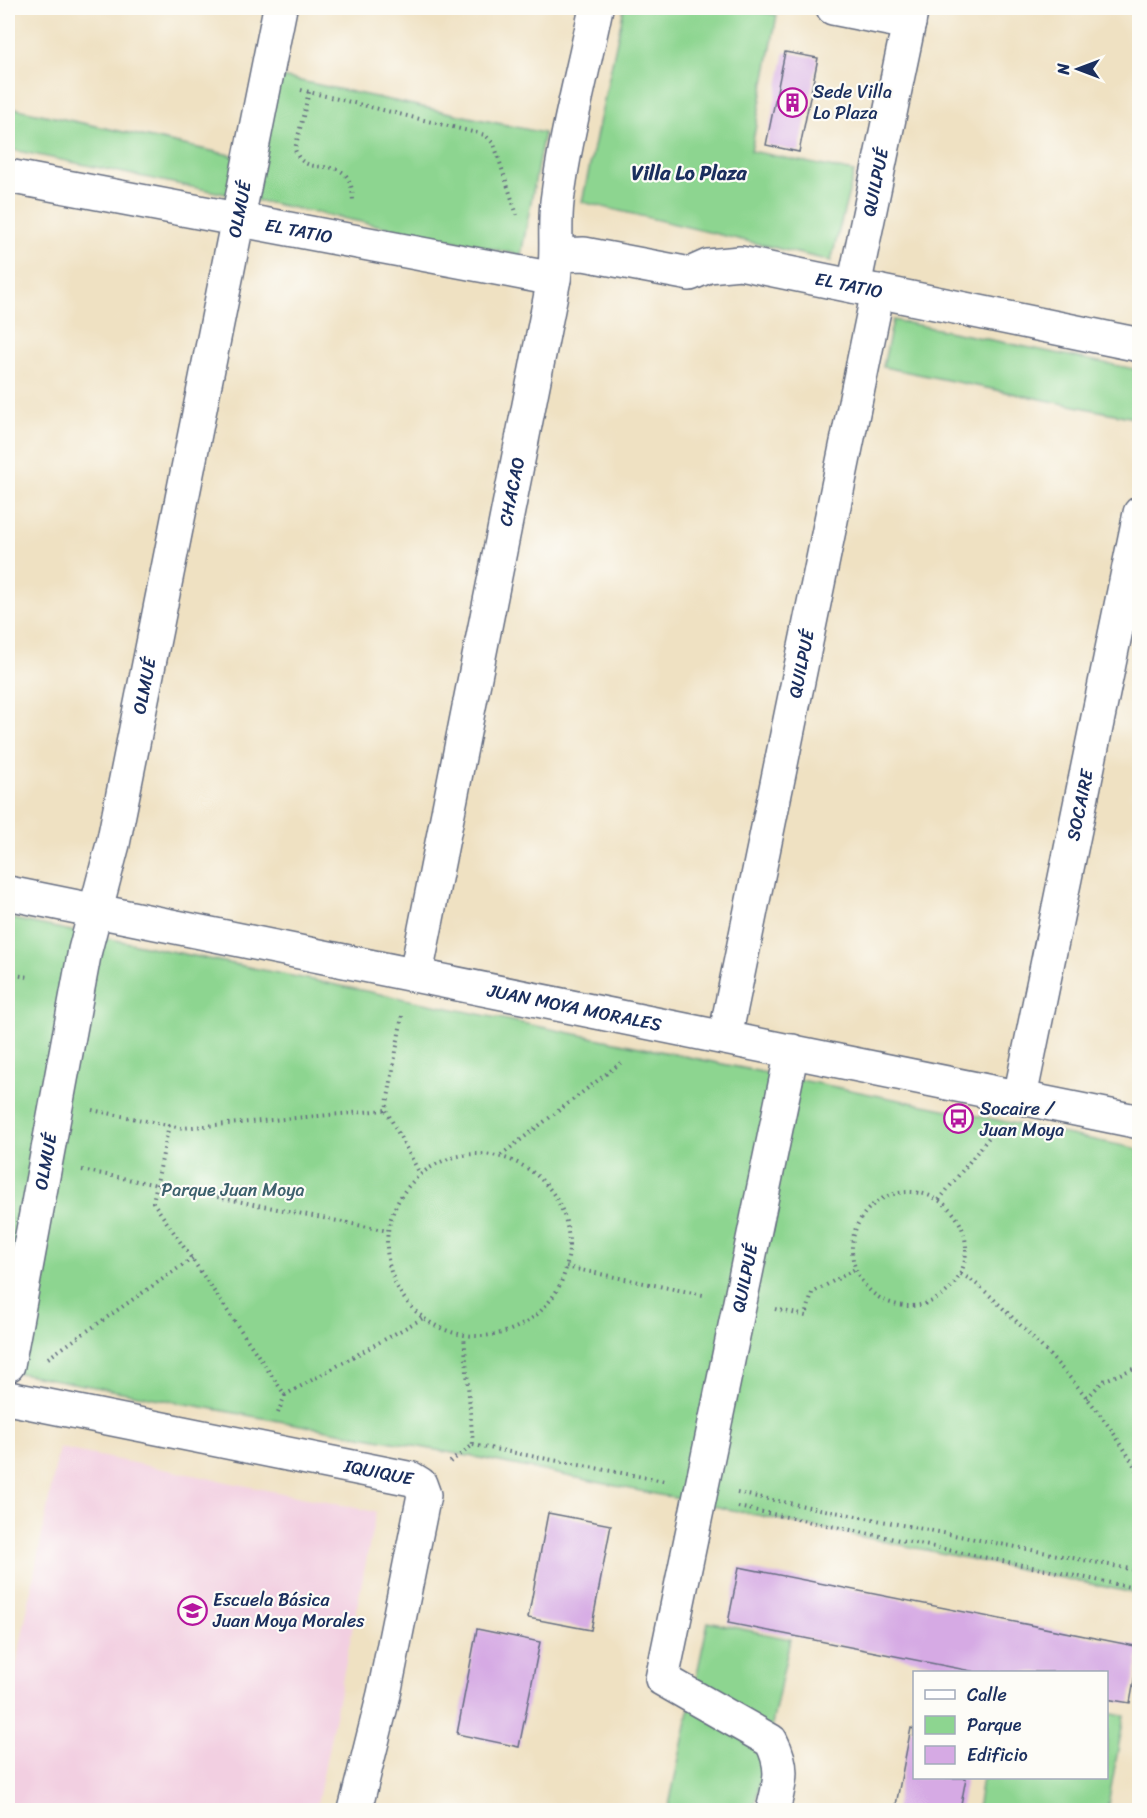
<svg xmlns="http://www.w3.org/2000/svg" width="1147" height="1818" viewBox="0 0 1147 1818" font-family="Sriracha,sans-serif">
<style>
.built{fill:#f2cfe1}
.green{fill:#8dd590;stroke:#548277;stroke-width:1.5}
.building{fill:#d6aae4}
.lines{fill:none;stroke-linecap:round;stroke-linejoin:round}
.minor-casing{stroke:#656d81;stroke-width:36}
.path{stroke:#656d81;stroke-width:4;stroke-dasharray:1.5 4.5;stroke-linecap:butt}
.minor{stroke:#fff;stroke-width:33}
.labels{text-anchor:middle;stroke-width:4.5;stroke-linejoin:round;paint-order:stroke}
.poi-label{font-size:18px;fill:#1b2f5e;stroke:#fdfcf7;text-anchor:start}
.street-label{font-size:18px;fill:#1b2f5e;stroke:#fdfcf7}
.park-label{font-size:18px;fill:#3d616d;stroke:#fdfcf7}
.neighbourhood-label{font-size:20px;font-weight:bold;fill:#1b2f5e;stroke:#fdfcf7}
</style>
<rect width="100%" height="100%" fill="#fdfcf7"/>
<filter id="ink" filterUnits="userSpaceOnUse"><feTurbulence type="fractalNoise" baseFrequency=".0167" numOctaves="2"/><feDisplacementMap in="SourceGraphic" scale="12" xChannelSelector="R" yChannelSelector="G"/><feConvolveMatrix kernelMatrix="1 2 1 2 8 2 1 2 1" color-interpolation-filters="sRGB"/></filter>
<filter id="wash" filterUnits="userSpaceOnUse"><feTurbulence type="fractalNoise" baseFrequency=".008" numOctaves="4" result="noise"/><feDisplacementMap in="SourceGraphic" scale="24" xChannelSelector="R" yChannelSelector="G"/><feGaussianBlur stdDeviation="1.35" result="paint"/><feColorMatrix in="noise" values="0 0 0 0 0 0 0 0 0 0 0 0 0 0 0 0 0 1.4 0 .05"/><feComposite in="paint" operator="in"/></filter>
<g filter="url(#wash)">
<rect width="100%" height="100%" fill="#efe1c2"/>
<path class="built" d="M 59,1448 L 376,1512 L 316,1810 L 8,1810 L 8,1708 Z"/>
<g class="green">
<path d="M 624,8 L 739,8 L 777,15 L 751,151 L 854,172 L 831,261 L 582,202 Z"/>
<path d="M 277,76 L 544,133 L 521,255 L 8,149 L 8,107 L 258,161 Z"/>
<path d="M 893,320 L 1139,370 L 1139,419 L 883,367 Z"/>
<path d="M 8,918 L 1139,1149 L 1139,1594 L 490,1460 L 8,1371 Z"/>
<path d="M 708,1622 L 790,1639 L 754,1810 L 668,1810 Z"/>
<path d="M 1107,1713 L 1124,1716 L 1107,1810 L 977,1810 L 982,1778 L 1106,1778 Z"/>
</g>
<g id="blocks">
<g class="building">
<path d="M 785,52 L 818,58 L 799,152 L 766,145 Z"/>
<path d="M 548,1513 L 611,1525 L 591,1630 L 528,1618 Z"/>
<path d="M 739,1567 L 1140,1647 L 1130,1703 L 1106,1699 L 1106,1672 L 976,1672 L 728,1623 Z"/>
<path d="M 477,1629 L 540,1642 L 519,1747 L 457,1734 Z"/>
<path d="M 911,1728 L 914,1729 L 914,1778 L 966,1778 L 960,1810 L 895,1810 Z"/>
</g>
</g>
</g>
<g filter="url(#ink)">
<use href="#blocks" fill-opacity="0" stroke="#656d81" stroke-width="1.5"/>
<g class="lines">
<defs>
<g id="minor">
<path d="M 833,8 L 909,23"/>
<path id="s1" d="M 8,176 L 554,279"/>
<path id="s2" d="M 558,255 L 584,254 L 690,274 L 708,266 L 740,263 L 1140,345"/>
<path id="s3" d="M 854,286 L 912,8"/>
<path id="s4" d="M 8,893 L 1140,1122"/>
<path id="s5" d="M 416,974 L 554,279 C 558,253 554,228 557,202 C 565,137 583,72 596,8"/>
<path id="s6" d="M 725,1037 L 878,291"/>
<path id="s7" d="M 1020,1097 L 1140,513"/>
<path id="s8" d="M 8,1365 L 85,950 L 113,844 L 280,8"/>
<path id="s9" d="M 8,1398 L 412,1479 L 420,1484 L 424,1495 L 384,1694 L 355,1810"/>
<path id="s10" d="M 773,1810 C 780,1782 785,1768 771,1741 L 662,1679 L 792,1051"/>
</g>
</defs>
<use href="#minor" class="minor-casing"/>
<g class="path">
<path d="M 301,90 L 485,135 L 494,144 L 517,215"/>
<path d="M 309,92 L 295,149 C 305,185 352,144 353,202"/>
<path d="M 8,974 L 29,977"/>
<path d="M 402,1016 L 386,1110 L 420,1174"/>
<path d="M 8,1078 L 9,1078"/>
<path d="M 92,1110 L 182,1128 L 386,1110"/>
<path d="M 169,1125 L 153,1202 L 285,1395 L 423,1318"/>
<circle cx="478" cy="1245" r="91"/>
<path d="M 501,1155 L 623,1061"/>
<path d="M 82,1170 L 388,1231"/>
<circle cx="909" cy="1249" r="57"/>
<path d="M 939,1200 L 990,1136"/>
<path d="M 566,1267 L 703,1295"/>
<path d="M 961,1274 C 980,1284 994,1300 1010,1315 C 1059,1363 1107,1415 1140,1476"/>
<path d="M 775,1309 L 806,1316 L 812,1293 L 855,1269"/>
<path d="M 48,1358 L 193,1258"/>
<path d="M 1087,1398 L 1103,1381 L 1140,1366"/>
<path d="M 278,1413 L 285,1395"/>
<path d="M 473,1445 L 664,1481"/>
<path d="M 450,1462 L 473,1445 L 464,1336"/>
<path d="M 737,1493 L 1140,1571"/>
<path d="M 738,1507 L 1140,1589"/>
</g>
<use href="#minor" class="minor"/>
</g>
</g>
<defs>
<symbol id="building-ring" viewBox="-11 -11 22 22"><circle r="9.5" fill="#fdfcf7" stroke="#b5179e" stroke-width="1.5"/><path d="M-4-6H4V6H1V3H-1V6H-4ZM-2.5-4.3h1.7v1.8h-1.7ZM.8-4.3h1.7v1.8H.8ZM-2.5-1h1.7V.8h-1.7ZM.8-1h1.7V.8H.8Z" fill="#b5179e"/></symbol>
<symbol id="bus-ring" viewBox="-11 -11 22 22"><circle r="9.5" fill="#fdfcf7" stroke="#b5179e" stroke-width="1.5"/><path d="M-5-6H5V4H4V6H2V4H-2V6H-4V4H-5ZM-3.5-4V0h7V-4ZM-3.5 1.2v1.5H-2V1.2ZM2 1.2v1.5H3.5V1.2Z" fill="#b5179e"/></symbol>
<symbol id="school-ring" viewBox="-11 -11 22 22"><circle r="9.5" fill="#fdfcf7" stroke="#b5179e" stroke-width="1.5"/><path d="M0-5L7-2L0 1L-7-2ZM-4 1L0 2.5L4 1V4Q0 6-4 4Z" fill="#b5179e"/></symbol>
</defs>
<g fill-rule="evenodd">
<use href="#building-ring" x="776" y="86" width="33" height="33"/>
<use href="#bus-ring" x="942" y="1102" width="33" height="33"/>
<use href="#school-ring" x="176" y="1594" width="33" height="33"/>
</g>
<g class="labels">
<g class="poi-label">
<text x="813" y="98">Sede Villa<tspan x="813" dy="21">Lo Plaza</tspan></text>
<text x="980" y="1115">Socaire /<tspan x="980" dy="21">Juan Moya</tspan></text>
<text x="213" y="1606">Escuela Básica<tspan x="213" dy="21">Juan Moya Morales</tspan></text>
</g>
<g class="street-label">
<text dy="6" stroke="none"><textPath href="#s3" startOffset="106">QUILPUÉ</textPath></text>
<text dy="6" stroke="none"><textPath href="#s8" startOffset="1179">OLMUÉ</textPath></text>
<text dy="6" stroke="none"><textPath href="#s1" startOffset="296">EL TATIO</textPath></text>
<text dy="6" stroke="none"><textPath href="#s2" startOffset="297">EL TATIO</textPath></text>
<text dy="6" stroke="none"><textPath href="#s5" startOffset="492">CHACAO</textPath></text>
<text dy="6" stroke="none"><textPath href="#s6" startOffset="381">QUILPUÉ</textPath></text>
<text dy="6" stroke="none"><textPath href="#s8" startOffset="693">OLMUÉ</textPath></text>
<text dy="6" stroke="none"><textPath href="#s7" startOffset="298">SOCAIRE</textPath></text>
<text dy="6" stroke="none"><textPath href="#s4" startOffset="578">JUAN MOYA MORALES</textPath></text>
<text dy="6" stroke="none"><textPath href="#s8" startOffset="207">OLMUÉ</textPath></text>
<text dy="6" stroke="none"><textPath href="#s10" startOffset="606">QUILPUÉ</textPath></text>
<text dy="6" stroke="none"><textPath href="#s9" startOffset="378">IQUIQUE</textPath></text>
</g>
<g class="park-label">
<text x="233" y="1196">Parque Juan Moya</text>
</g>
<g class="neighbourhood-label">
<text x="689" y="180">Villa Lo Plaza</text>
</g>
</g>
<rect width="1147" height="1818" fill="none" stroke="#fdfcf7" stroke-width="30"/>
<rect x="913" y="1671" width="195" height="108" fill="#fdfcf7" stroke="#a3aaba" stroke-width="1.5"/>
<rect x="925" y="1690" width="30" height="9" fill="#ffffff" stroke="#a3aaba" stroke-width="1.5"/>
<text x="967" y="1701" font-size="18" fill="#1b2f5e">Calle</text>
<rect x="925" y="1716" width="30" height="18" fill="#8dd590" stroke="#a3aaba" stroke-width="1.5"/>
<text x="967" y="1731" font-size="18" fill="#1b2f5e">Parque</text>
<rect x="925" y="1746" width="30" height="18" fill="#d6aae4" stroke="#a3aaba" stroke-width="1.5"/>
<text x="967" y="1761" font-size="18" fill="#1b2f5e">Edificio</text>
<g transform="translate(1078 69) rotate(270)" stroke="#fdfcf7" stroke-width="4.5" paint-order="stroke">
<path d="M0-4.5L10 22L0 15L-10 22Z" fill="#1b2f5e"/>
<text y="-9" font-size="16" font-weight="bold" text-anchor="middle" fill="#1b2f5e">N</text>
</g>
</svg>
